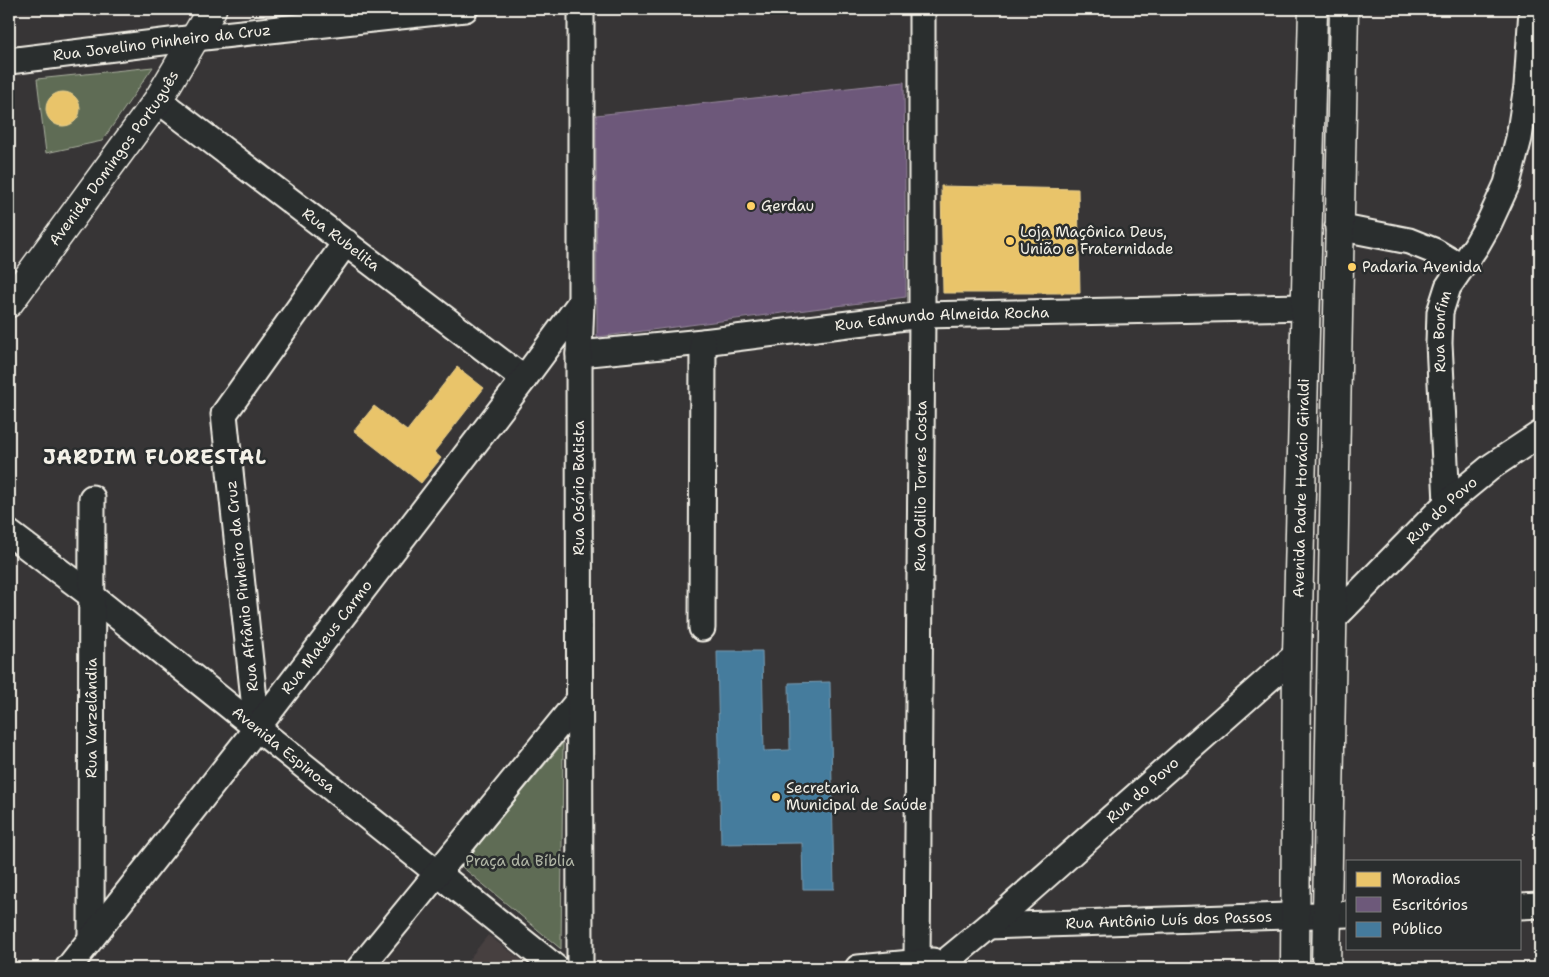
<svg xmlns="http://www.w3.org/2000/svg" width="1549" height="977" viewBox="0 0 1549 977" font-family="'Shantell Sans',sans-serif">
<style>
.built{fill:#463f40}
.green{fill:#5e6c54;stroke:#a9ae9e}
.homes{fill:#e9c46a;stroke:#ecd290}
.offices{fill:#6d597a;stroke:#96879b}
.public{fill:#457b9d;stroke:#7a9eb4}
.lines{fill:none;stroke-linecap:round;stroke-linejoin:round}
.street-casing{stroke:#f4f1e8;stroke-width:29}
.secondary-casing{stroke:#f4f1e8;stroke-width:31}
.street{stroke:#2a2d2e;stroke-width:25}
.secondary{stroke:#2a2d2e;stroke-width:28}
.poi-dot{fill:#ffd166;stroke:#2a2d2e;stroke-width:2}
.labels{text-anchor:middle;stroke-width:5;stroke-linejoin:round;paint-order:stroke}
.street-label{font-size:15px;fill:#f4f1e8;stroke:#2a2d2e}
.poi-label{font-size:15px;fill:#f4f1e8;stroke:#2a2d2e;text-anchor:start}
.park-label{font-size:15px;fill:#b0b5a5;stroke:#2a2d2e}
.district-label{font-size:20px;font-weight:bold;letter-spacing:1px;fill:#f4f1e8;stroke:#2a2d2e}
</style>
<rect width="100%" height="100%" fill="#373536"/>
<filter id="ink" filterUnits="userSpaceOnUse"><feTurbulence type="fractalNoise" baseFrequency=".02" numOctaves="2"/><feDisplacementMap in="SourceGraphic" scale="10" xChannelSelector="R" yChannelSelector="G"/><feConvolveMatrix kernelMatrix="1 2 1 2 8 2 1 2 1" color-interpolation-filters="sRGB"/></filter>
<g filter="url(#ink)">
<path class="built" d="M 488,935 L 532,968 L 462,968 Z"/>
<g class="green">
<path d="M 153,67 L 102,141 L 46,153 L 37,79 Z"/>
<path d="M 563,743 L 561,949 L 461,866 Z"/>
</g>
<g class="homes">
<circle cx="63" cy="109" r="17"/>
<path d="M 941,186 L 1078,189 L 1080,293 L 943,293 Z"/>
<path d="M 457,367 L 484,388 L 434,452 L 441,458 L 421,483 L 354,431 L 374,406 L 407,431 Z"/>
</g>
<path class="offices" d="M 904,82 L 906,297 L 597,337 L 596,115 Z"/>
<path class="public" d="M 717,651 L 762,651 L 764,751 L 790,750 L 789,683 L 830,682 L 834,889 L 803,889 L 802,843 L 721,844 Z"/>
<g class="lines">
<defs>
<g id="street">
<path id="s1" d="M 9,61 L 195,38 L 465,9"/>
<path id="s2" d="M 158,100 L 524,379"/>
<path d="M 1338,227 L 1409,241 L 1434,251 L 1461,267"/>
<path id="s3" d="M 579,354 L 703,342 L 922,315 L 1306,307"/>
<path id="s4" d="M 1447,503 L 1439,343 L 1440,312 L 1448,287 L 1476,246 L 1489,223 L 1507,184 L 1519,138 L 1527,86 L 1532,9"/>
<path id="s5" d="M 9,533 L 92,596 L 556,968"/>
<path id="s6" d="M 1332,620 L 1447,503 L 1492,466 L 1540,434"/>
<path d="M 702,628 L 703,342"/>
<path d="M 257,728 L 224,414 L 346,242"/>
<path d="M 1520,906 L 1540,905"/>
<path id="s7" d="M 989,926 L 1348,914"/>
<path id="s8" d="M 91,937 L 92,498"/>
<path id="s9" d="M 917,962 L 922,315 L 922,9"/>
<path id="s10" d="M 68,968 L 257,728 L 524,379 L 581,302"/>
<path d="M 360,968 L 579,700"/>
<path d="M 580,968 L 579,354 L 581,302 L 581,9"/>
<path d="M 858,968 L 933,961"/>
<path id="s11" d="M 938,968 L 989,926 L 1297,654"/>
</g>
<g id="secondary">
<path id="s12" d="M 9,303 L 158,100 L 212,9"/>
<path id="s13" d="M 1295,968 L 1297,654 L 1313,9"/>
<path d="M 1326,968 C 1333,648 1336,329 1344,9"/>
</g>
</defs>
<use href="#street" class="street-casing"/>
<use href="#secondary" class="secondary-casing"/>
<use href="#street" class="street"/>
<use href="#secondary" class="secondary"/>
</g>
</g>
<g class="poi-dot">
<circle cx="751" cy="206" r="5"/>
<circle cx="1010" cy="241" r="5"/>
<circle cx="1352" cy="267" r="5"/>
<circle cx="776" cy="797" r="5"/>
</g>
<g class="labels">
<g class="street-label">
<text dy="5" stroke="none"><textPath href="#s1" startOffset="154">Rua Jovelino Pinheiro da Cruz</textPath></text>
<text dy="5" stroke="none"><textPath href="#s12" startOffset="179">Avenida Domingos Português</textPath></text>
<text dy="5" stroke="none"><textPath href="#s2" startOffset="230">Rua Rubelita</textPath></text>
<text dy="5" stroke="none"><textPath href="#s3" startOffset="365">Rua Edmundo Almeida Rocha</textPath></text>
<text dy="5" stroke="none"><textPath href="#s4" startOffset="172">Rua Bonfim</textPath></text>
<text dy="5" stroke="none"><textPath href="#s9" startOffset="476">Rua Odilio Torres Costa</textPath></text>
<text transform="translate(579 488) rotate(-90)" y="5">Rua Osório Batista</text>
<text dy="5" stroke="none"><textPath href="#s13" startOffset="480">Avenida Padre Horácio Giraldi</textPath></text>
<text dy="5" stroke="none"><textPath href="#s6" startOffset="155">Rua do Povo</textPath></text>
<text transform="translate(242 586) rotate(-96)" y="5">Rua Afrânio Pinheiro da Cruz</text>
<text dy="5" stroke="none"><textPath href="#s10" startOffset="420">Rua Mateus Carmo</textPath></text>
<text dy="5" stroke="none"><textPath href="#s8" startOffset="219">Rua Varzelândia</textPath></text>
<text dy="5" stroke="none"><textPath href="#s5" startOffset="350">Avenida Espinosa</textPath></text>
<text dy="5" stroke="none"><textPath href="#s11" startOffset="271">Rua do Povo</textPath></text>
<text dy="5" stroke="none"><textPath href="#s7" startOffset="180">Rua Antônio Luís dos Passos</textPath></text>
</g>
<g class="poi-label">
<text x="761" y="211">Gerdau</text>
<text x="1020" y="237">Loja Maçônica Deus,<tspan x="1020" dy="17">União e Fraternidade</tspan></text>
<text x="1362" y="272">Padaria Avenida</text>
<text x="786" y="793">Secretaria<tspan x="786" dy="17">Municipal de Saúde</tspan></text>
</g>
<g class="park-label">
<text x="520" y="866">Praça da Bíblia</text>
</g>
<g class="district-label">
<text x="155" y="464">JARDIM FLORESTAL</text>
</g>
</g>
<rect width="1549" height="977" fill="none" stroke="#2a2d2e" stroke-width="30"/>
<rect x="15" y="15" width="1519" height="947" fill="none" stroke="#f4f1e8" stroke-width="2" filter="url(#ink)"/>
<rect x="1346" y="860" width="175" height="90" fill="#2a2d2e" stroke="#7b7b78"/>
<rect x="1356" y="872" width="25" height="15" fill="#e9c46a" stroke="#7b7b78"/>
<text x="1392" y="884" font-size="15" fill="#f4f1e8">Moradias</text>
<rect x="1356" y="897" width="25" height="15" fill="#6d597a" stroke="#7b7b78"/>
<text x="1392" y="910" font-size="15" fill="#f4f1e8">Escritórios</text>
<rect x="1356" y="922" width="25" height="15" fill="#457b9d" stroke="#7b7b78"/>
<text x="1392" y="934" font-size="15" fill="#f4f1e8">Público</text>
</svg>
